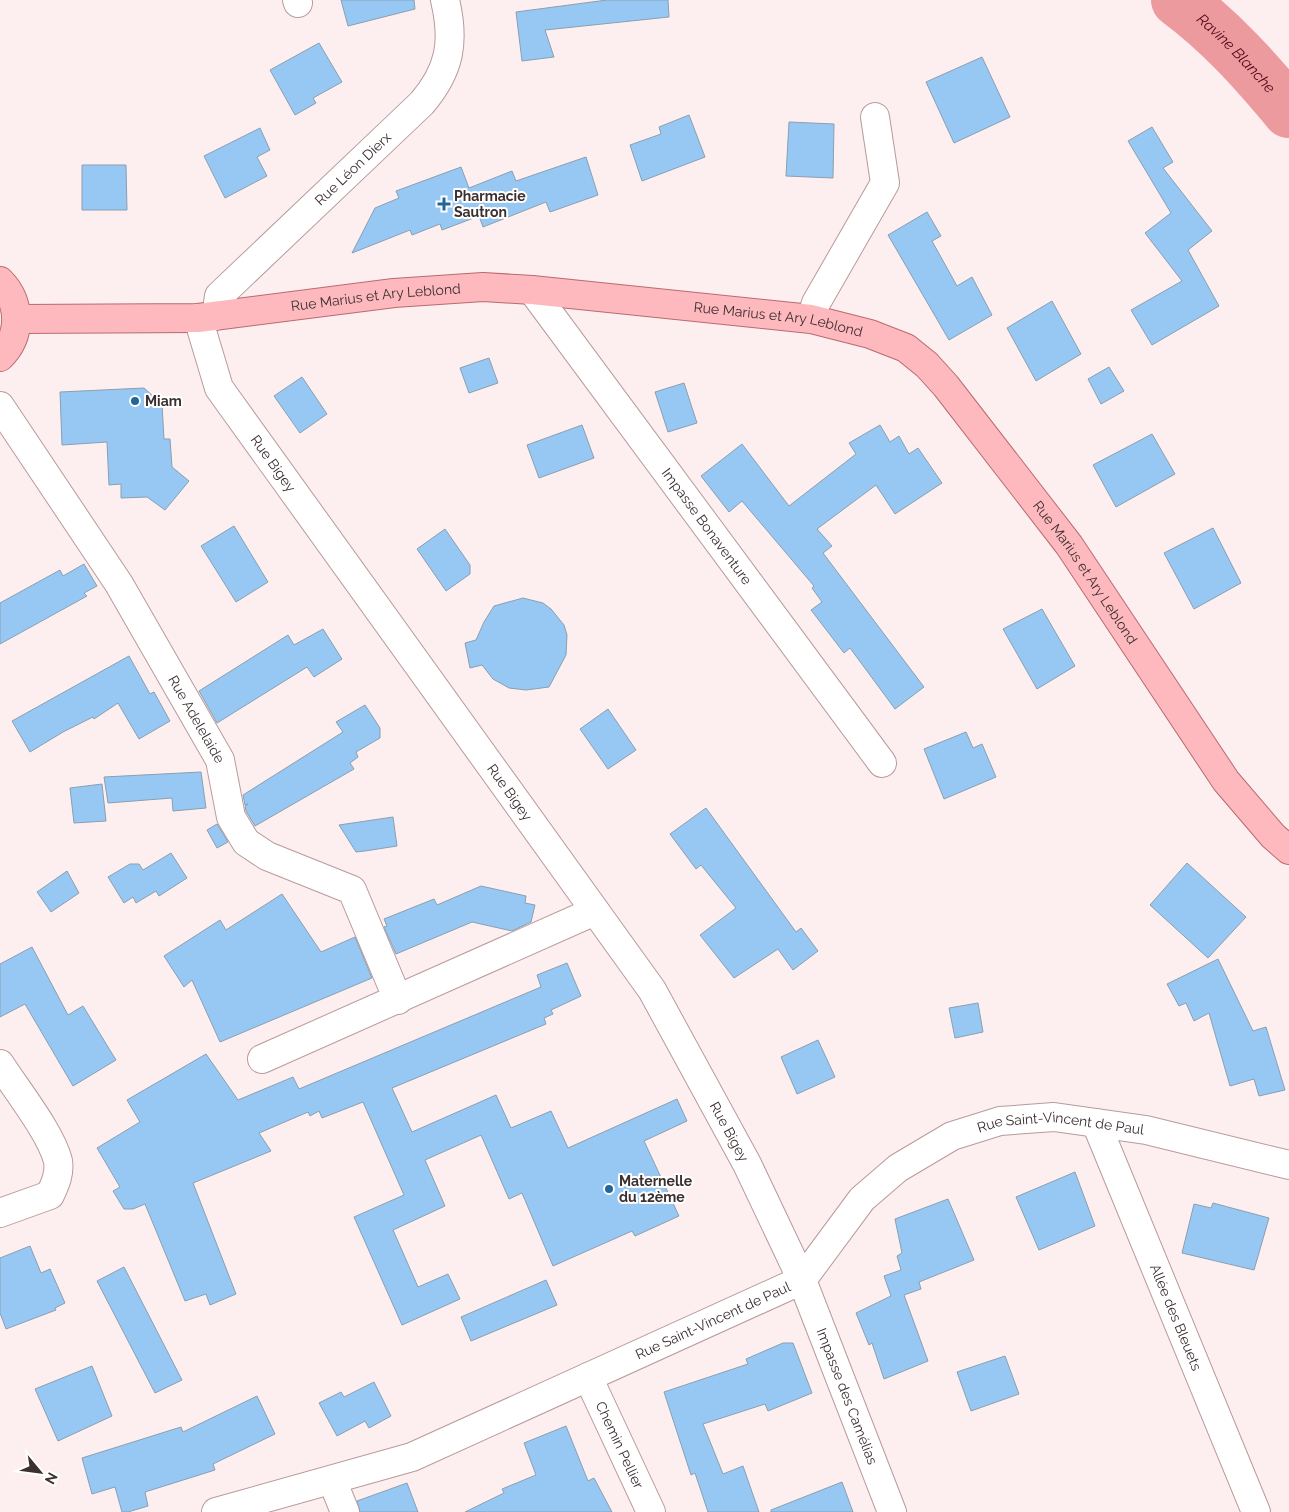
<svg xmlns="http://www.w3.org/2000/svg" width="1289" height="1512" viewBox="0 0 1289 1512" font-family="Raleway,sans-serif">
<style>
.lines{fill:none;stroke-linecap:round;stroke-linejoin:round}
.river{stroke:#ec9a9d;stroke-width:54}
.building{fill:#97c8f3;stroke:#899fb2}
.minor-casing{stroke:#b99a9b;stroke-width:30}
.major-casing{stroke:#b96a6f;stroke-width:30}
.minor{stroke:#fff;stroke-width:28}
.major{stroke:#feb9be;stroke-width:28}
.poi-dot{fill:#20669b;stroke:#fff;stroke-width:2}
.labels{text-anchor:middle;stroke-width:4;stroke-linejoin:round;paint-order:stroke}
.street-label{font-size:14px;fill:#3b2f2f;stroke:#fff}
.poi-label{font-size:14px;font-weight:bold;fill:#3b2f2f;stroke:#fff;text-anchor:start}
.water-label{font-size:15px;font-style:italic;fill:#540a19;stroke:#fff}
</style>
<rect width="100%" height="100%" fill="#fdefef"/>
<g class="lines">
<path class="river" id="s1" d="M 1178,0 C 1220,31 1255,70 1289,111"/>
</g>
<g class="building">
<path d="M 341,0 L 414,0 L 415,9 L 348,26 Z"/>
<path d="M 607,0 L 668,0 L 669,17 L 545,30 L 554,57 L 522,61 L 516,12 Z"/>
<path d="M 319,43 L 342,82 L 313,98 L 316,103 L 295,115 L 270,70 Z"/>
<path d="M 982,57 L 1010,117 L 954,143 L 926,82 Z"/>
<path d="M 689,115 L 705,157 L 642,181 L 630,145 L 661,134 L 659,127 Z"/>
<path d="M 789,122 L 834,124 L 833,178 L 786,176 Z"/>
<path d="M 1152,127 L 1173,162 L 1163,168 L 1212,231 L 1188,250 L 1219,306 L 1152,345 L 1131,310 L 1182,281 L 1145,233 L 1171,213 L 1128,141 Z"/>
<path d="M 260,128 L 270,150 L 257,157 L 267,176 L 225,198 L 204,156 Z"/>
<path d="M 586,157 L 598,195 L 550,212 L 546,202 L 483,227 L 479,216 L 442,230 L 440,224 L 412,235 L 410,230 L 352,253 L 375,208 L 399,198 L 396,191 L 461,167 L 469,188 L 512,171 L 516,181 Z"/>
<path d="M 82,165 L 126,165 L 127,210 L 82,210 Z"/>
<path d="M 927,212 L 941,236 L 932,241 L 957,286 L 972,277 L 992,315 L 949,340 L 888,235 Z"/>
<path d="M 1052,301 L 1081,354 L 1036,381 L 1007,328 Z"/>
<path d="M 489,358 L 498,383 L 469,393 L 460,368 Z"/>
<path d="M 1109,367 L 1124,391 L 1101,404 L 1088,379 Z"/>
<path d="M 302,377 L 327,414 L 300,433 L 274,396 Z"/>
<path d="M 684,383 L 697,423 L 668,432 L 655,392 Z"/>
<path d="M 144,388 L 162,404 L 164,439 L 170,439 L 172,467 L 189,481 L 165,510 L 147,497 L 121,498 L 121,484 L 109,485 L 107,442 L 62,445 L 60,392 Z"/>
<path d="M 582,425 L 594,458 L 539,478 L 527,445 Z"/>
<path d="M 880,425 L 890,442 L 899,436 L 909,454 L 918,448 L 942,483 L 895,514 L 876,485 L 817,529 L 832,546 L 823,553 L 924,687 L 895,709 L 850,648 L 844,653 L 811,610 L 822,602 L 812,588 L 814,586 L 742,501 L 729,512 L 701,476 L 742,444 L 789,506 L 856,454 L 849,443 Z"/>
<path d="M 1152,434 L 1175,474 L 1116,507 L 1093,465 Z"/>
<path d="M 234,526 L 268,582 L 236,602 L 201,546 Z"/>
<path d="M 1213,528 L 1241,583 L 1194,609 L 1164,553 Z"/>
<path d="M 445,529 L 470,565 L 470,574 L 446,591 L 417,549 Z"/>
<path d="M 84,564 L 97,586 L 84,593 L 87,596 L 0,644 L 0,603 L 60,570 L 63,576 Z"/>
<path d="M 523,598 L 543,603 L 551,609 L 564,625 L 567,635 L 566,655 L 549,687 L 526,690 L 509,688 L 493,679 L 482,665 L 470,668 L 465,643 L 476,640 L 484,622 L 494,606 Z"/>
<path d="M 1042,609 L 1075,666 L 1037,689 L 1003,629 Z"/>
<path d="M 323,629 L 342,659 L 314,677 L 307,667 L 217,723 L 199,691 L 288,635 L 294,645 Z"/>
<path d="M 129,656 L 150,694 L 154,692 L 170,721 L 139,739 L 118,703 L 94,719 L 93,717 L 63,732 L 30,752 L 12,721 Z"/>
<path d="M 365,705 L 380,728 L 380,738 L 356,752 L 358,757 L 350,763 L 354,769 L 255,826 L 246,811 L 245,806 L 248,804 L 245,805 L 243,795 L 343,732 L 336,722 Z"/>
<path d="M 608,709 L 636,750 L 608,769 L 580,729 Z"/>
<path d="M 966,732 L 973,748 L 982,744 L 996,777 L 944,799 L 924,749 Z"/>
<path d="M 201,772 L 206,808 L 173,811 L 172,798 L 108,803 L 104,777 Z"/>
<path d="M 102,784 L 106,821 L 74,823 L 70,788 Z"/>
<path d="M 706,808 L 796,932 L 801,928 L 818,951 L 793,970 L 778,949 L 734,978 L 700,935 L 736,908 L 701,865 L 696,869 L 670,834 Z"/>
<path d="M 393,817 L 397,846 L 365,851 L 356,852 L 339,825 Z"/>
<path d="M 217,824 L 228,842 L 217,848 L 207,830 Z"/>
<path d="M 171,853 L 187,878 L 159,896 L 156,891 L 136,903 L 133,897 L 124,903 L 108,877 L 130,864 L 139,864 L 143,870 Z"/>
<path d="M 1187,863 L 1246,917 L 1208,958 L 1150,905 Z"/>
<path d="M 67,871 L 79,893 L 51,912 L 37,892 Z"/>
<path d="M 481,886 L 526,896 L 525,903 L 535,905 L 531,922 L 512,931 L 472,922 L 396,954 L 384,927 L 387,926 L 384,919 L 434,899 L 437,905 Z"/>
<path d="M 282,894 L 321,952 L 355,937 L 372,978 L 220,1042 L 192,980 L 184,987 L 164,956 L 220,920 L 226,930 Z"/>
<path d="M 32,947 L 68,1015 L 83,1006 L 116,1060 L 73,1086 L 25,1004 L 0,1017 L 0,964 Z"/>
<path d="M 1218,959 L 1253,1031 L 1266,1027 L 1285,1090 L 1259,1096 L 1254,1079 L 1230,1086 L 1209,1013 L 1194,1021 L 1186,1003 L 1179,1006 L 1167,984 Z"/>
<path d="M 567,963 L 581,996 L 551,1010 L 553,1014 L 544,1018 L 546,1024 L 392,1088 L 412,1132 L 496,1095 L 511,1128 L 551,1111 L 568,1148 L 677,1099 L 687,1121 L 644,1141 L 679,1216 L 635,1236 L 632,1231 L 553,1266 L 522,1193 L 509,1199 L 481,1135 L 425,1160 L 445,1206 L 393,1230 L 418,1287 L 448,1274 L 460,1299 L 402,1325 L 354,1217 L 404,1195 L 363,1102 L 322,1118 L 319,1111 L 310,1116 L 308,1112 L 259,1133 L 271,1151 L 193,1183 L 236,1294 L 210,1305 L 206,1294 L 185,1301 L 145,1204 L 133,1209 L 124,1209 L 113,1191 L 120,1187 L 97,1148 L 140,1122 L 127,1100 L 206,1054 L 238,1100 L 293,1077 L 299,1089 L 541,987 L 537,975 Z"/>
<path d="M 978,1003 L 983,1032 L 955,1038 L 949,1008 Z"/>
<path d="M 818,1040 L 835,1077 L 797,1094 L 781,1057 Z"/>
<path d="M 1075,1172 L 1095,1226 L 1039,1250 L 1016,1197 Z"/>
<path d="M 948,1199 L 974,1260 L 919,1282 L 921,1289 L 904,1295 L 928,1361 L 884,1379 L 872,1343 L 869,1345 L 856,1313 L 891,1296 L 884,1276 L 901,1270 L 897,1256 L 902,1253 L 895,1219 Z"/>
<path d="M 1213,1203 L 1269,1218 L 1254,1270 L 1182,1253 L 1194,1204 L 1211,1208 Z"/>
<path d="M 30,1246 L 41,1273 L 50,1269 L 65,1303 L 55,1308 L 56,1310 L 6,1329 L 0,1313 L 0,1258 Z"/>
<path d="M 124,1267 L 182,1380 L 155,1393 L 97,1281 Z"/>
<path d="M 546,1280 L 557,1305 L 471,1341 L 461,1317 Z"/>
<path d="M 783,1343 L 793,1343 L 812,1393 L 768,1411 L 765,1404 L 703,1424 L 723,1474 L 743,1466 L 759,1512 L 708,1512 L 695,1473 L 691,1475 L 664,1392 L 748,1364 L 746,1359 Z"/>
<path d="M 1005,1356 L 1019,1394 L 971,1411 L 957,1372 Z"/>
<path d="M 92,1366 L 112,1416 L 58,1441 L 35,1389 Z"/>
<path d="M 374,1382 L 391,1416 L 369,1428 L 365,1421 L 337,1436 L 319,1403 L 341,1392 L 344,1397 Z"/>
<path d="M 257,1396 L 275,1434 L 213,1464 L 215,1470 L 145,1492 L 148,1506 L 128,1512 L 122,1512 L 115,1487 L 92,1494 L 82,1458 L 181,1427 L 183,1432 Z"/>
<path d="M 566,1426 L 588,1481 L 594,1478 L 612,1512 L 465,1512 L 504,1493 L 502,1489 L 536,1475 L 524,1443 Z"/>
<path d="M 842,1482 L 853,1512 L 771,1512 L 771,1510 Z"/>
<path d="M 407,1483 L 418,1512 L 360,1512 L 357,1501 Z"/>
</g>
<g class="lines">
<defs>
<g id="minor">
<path d="M 297,0 L 298,3"/>
<path id="s2" d="M 532,290 L 882,763"/>
<path id="s3" d="M 216,316 L 219,296 L 422,103 C 450,70 455,42 445,0"/>
<path id="s4" d="M 198,318 L 219,388 L 652,990 L 747,1164 L 802,1280 L 892,1512"/>
<path d="M 811,319 L 816,303 L 885,183 L 875,117"/>
<path id="s5" d="M 0,406 L 119,584 L 220,760 L 231,817 L 246,842 L 267,856 L 352,890 L 398,1000"/>
<path d="M 262,1059 L 595,911"/>
<path d="M 0,1064 C 16,1089 51,1133 58,1161 C 60,1174 55,1184 50,1195 L 0,1213"/>
<path id="s6" d="M 1096,1123 L 1256,1512"/>
<path id="s7" d="M 588,1377 L 651,1512"/>
<path d="M 332,1480 L 345,1512"/>
<path id="s8" d="M 216,1512 L 412,1457 L 802,1280 L 862,1199 L 898,1168 L 952,1136 L 1000,1121 L 1054,1117 L 1146,1130 L 1289,1165"/>
</g>
<g id="major">
<path d="M 0,281 C 21,302 22,336 0,357"/>
<path id="s9" d="M 17,319 L 198,318 L 394,293 L 483,287 L 532,290 L 811,319 L 870,334 L 906,348 L 927,365 L 946,386 L 1069,545 L 1226,781 L 1273,836 L 1289,850"/>
</g>
</defs>
<use href="#minor" class="minor-casing"/>
<use href="#major" class="major-casing"/>
<use href="#minor" class="minor"/>
<use href="#major" class="major"/>
</g>
<g class="poi-dot">
<path d="M441.5 196.5h5v5h5v5h-5v5h-5v-5h-5v-5h5z"/>
<circle cx="135" cy="401" r="5"/>
<circle cx="609" cy="1189" r="5"/>
</g>
<g class="labels">
<g class="street-label">
<text dy="5" stroke="none"><textPath href="#s3" startOffset="205">Rue Léon Dierx</textPath></text>
<text dy="5" stroke="none"><textPath href="#s9" startOffset="360">Rue Marius et Ary Leblond</textPath></text>
<text dy="5" stroke="none"><textPath href="#s9" startOffset="765">Rue Marius et Ary Leblond</textPath></text>
<text dy="5" stroke="none"><textPath href="#s4" startOffset="166">Rue Bigey</textPath></text>
<text dy="5" stroke="none"><textPath href="#s2" startOffset="294">Impasse Bonaventure</textPath></text>
<text dy="5" stroke="none"><textPath href="#s9" startOffset="1185">Rue Marius et Ary Leblond</textPath></text>
<text dy="5" stroke="none"><textPath href="#s5" startOffset="370">Rue Adelelaide</textPath></text>
<text dy="5" stroke="none"><textPath href="#s4" startOffset="571">Rue Bigey</textPath></text>
<text dy="5" stroke="none"><textPath href="#s8" startOffset="954">Rue Saint-Vincent de Paul</textPath></text>
<text dy="5" stroke="none"><textPath href="#s4" startOffset="976">Rue Bigey</textPath></text>
<text dy="5" stroke="none"><textPath href="#s6" startOffset="210">Allée des Bleuets</textPath></text>
<text dy="5" stroke="none"><textPath href="#s8" startOffset="534">Rue Saint-Vincent de Paul</textPath></text>
<text dy="5" stroke="none"><textPath href="#s4" startOffset="1266">Impasse des Camélias</textPath></text>
<text dy="5" stroke="none"><textPath href="#s7" startOffset="75">Chemin Pellier</textPath></text>
</g>
<g class="poi-label">
<text x="454" y="201">Pharmacie<tspan x="454" dy="16">Sautron</tspan></text>
<text x="145" y="406">Miam</text>
<text x="619" y="1186">Maternelle<tspan x="619" dy="16">du 12ème</tspan></text>
</g>
<g class="water-label">
<text dy="5" stroke="none"><textPath href="#s1" startOffset="79">Ravine Blanche</textPath></text>
</g>
</g>
<g transform="translate(40 1472) rotate(119)" stroke="#ffffff" stroke-width="4" paint-order="stroke">
<path d="M0-4L9 19L0 12L-9 19Z" fill="#3b2f2f"/>
<text y="-8" font-size="14" font-weight="bold" text-anchor="middle" fill="#3b2f2f">N</text>
</g>
</svg>
